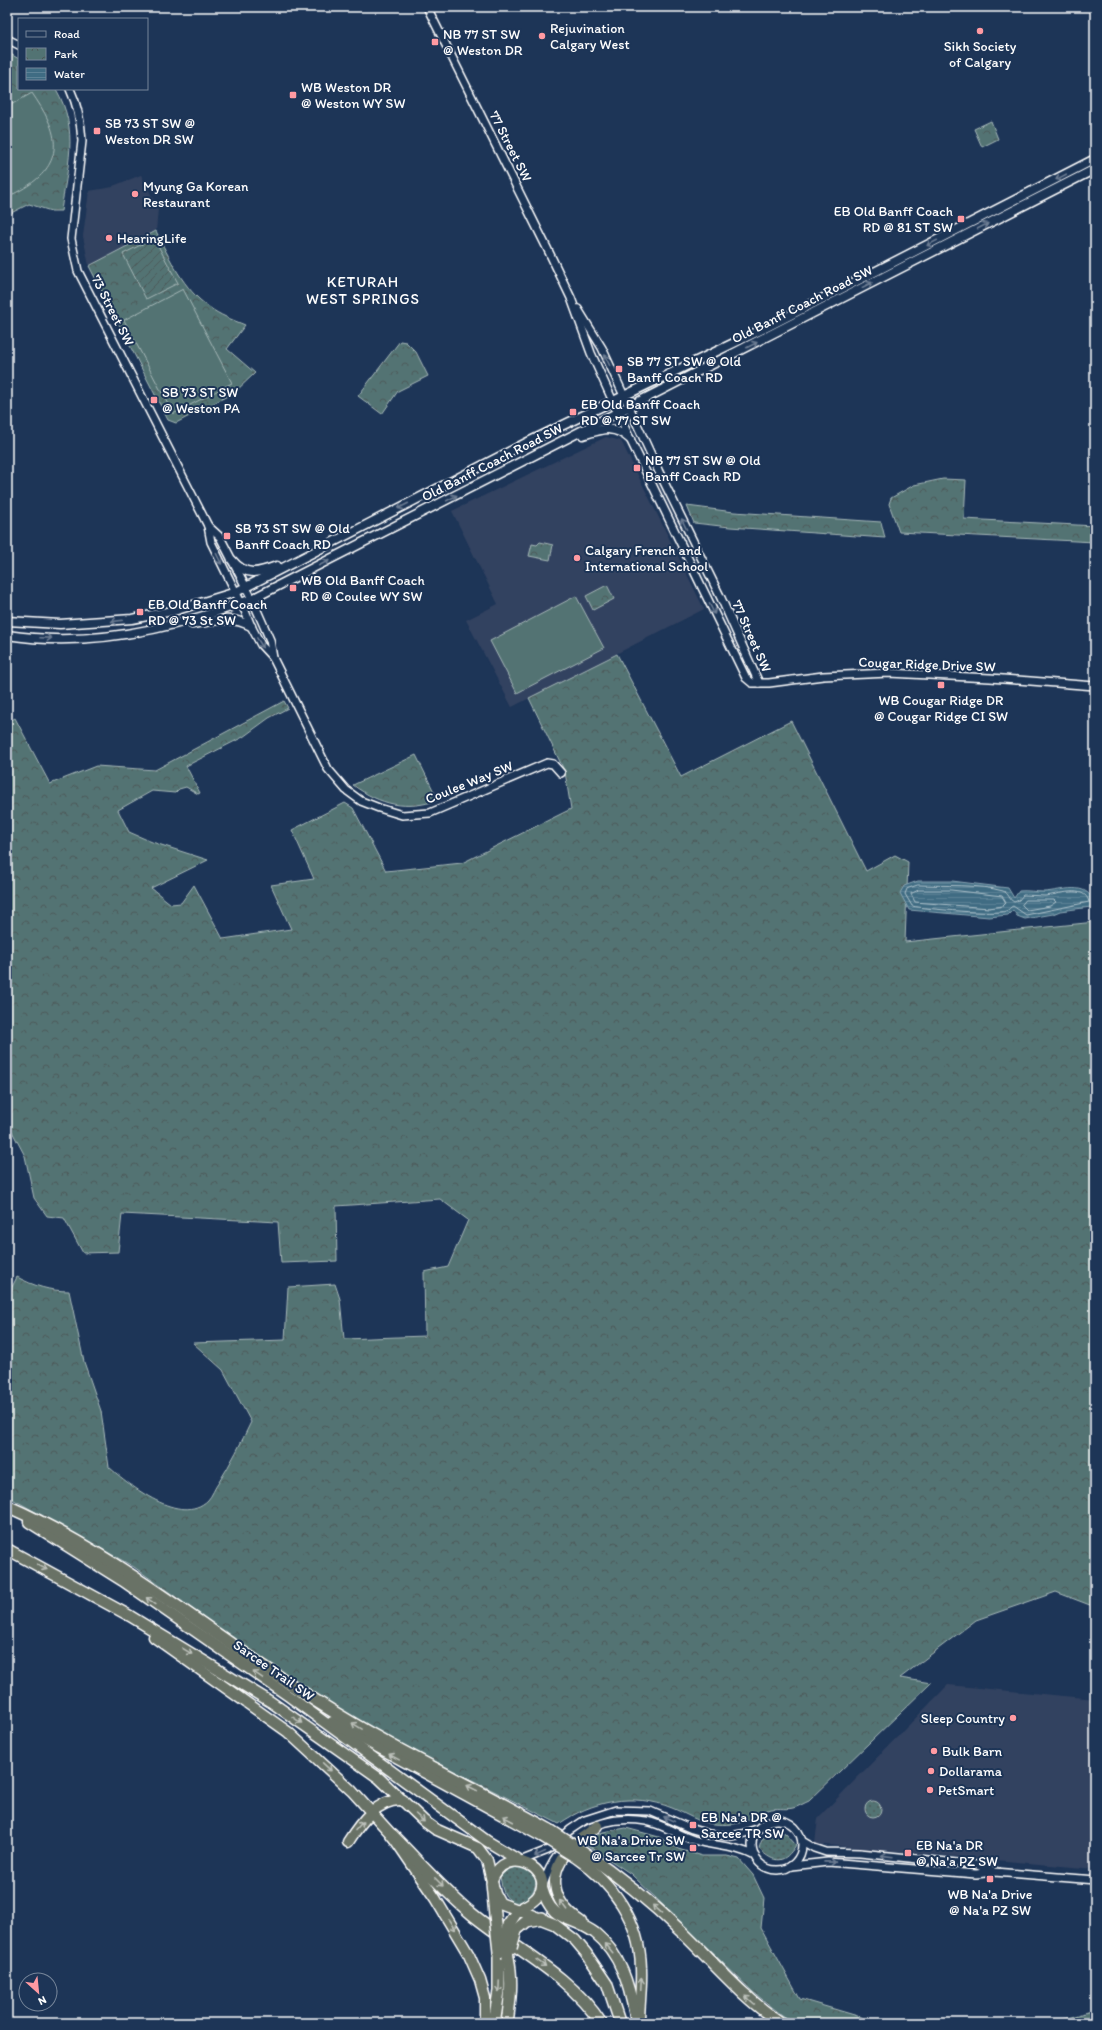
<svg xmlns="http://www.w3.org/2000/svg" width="1102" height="2030" viewBox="0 0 1102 2030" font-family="Itim,sans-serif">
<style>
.built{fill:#334260}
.grass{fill:url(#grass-dots);stroke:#a8b9b9}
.park{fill:url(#park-crowns);stroke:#a8b9b9}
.garden{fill:url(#garden-furrows);stroke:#a8b9b9}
.pitch{fill:#527373;stroke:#a8b9b9}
.water{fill:url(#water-rules);stroke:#8ca7b5}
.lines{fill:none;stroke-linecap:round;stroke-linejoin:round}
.shore{stroke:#b2c4cd;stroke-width:1}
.tertiary-casing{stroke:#fff;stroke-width:10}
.secondary-casing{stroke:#fff;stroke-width:11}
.trunk-casing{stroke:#fff;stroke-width:13}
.motorway-casing{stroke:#fff;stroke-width:14}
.tertiary{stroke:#1d3557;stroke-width:7}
.secondary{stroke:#1d3557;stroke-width:8}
.trunk{stroke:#697266;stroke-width:10}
.motorway{stroke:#697266;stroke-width:11}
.trunk-bridge-casing{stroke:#fff;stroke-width:13;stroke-linecap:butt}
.motorway-bridge-casing{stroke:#fff;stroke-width:14;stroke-linecap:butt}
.trunk-bridge{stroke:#697266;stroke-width:10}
.motorway-bridge{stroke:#697266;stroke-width:11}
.oneway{stroke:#6c7c92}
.oneway2{stroke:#bcc0ba}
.poi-dot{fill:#ff9aa2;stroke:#1d3557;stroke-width:1.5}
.labels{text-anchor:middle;stroke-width:4;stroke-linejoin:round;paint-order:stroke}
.poi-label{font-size:14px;fill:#fff;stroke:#1d3557;text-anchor:start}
.street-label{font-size:14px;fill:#fff;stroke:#1d3557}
.neighbourhood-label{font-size:15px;letter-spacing:1px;fill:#fff;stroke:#1d3557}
</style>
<defs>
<pattern id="grass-dots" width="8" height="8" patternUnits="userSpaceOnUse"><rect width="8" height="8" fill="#527373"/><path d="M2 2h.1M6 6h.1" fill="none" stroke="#4e5a5a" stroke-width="1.8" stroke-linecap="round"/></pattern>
<pattern id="park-crowns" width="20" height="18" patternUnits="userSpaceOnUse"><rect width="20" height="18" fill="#527373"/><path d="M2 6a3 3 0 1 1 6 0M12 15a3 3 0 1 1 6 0" fill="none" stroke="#4e5a5a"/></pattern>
<pattern id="garden-furrows" width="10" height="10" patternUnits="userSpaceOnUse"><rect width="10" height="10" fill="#527373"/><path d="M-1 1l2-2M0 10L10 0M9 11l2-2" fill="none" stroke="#4e5a5a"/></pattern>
<pattern id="water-rules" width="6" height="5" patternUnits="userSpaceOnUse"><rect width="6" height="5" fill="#3f6c83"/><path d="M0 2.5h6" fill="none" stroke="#5c8296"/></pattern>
</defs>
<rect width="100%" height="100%" fill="#1d3557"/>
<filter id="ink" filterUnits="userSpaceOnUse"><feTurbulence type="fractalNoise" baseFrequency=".025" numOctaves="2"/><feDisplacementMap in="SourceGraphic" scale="8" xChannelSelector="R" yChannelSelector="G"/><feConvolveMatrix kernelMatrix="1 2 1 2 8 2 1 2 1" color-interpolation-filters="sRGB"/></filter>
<g filter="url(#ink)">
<g class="built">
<path d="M 141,175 L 158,208 L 156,231 L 89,266 L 83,236 L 89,191 L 113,187 L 113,186 Z"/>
<path d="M 606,437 L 621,441 L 704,609 L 512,707 L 466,620 L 498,604 L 452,511 Z"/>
<path d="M 948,1685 L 1095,1699 L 1095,1869 L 815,1844 L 818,1818 Z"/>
</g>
<g class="grass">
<circle cx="873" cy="1809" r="8"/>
<path d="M 776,1831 L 785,1833 L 796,1845 C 784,1864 775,1864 759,1849 C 761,1839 766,1832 776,1831 Z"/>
<path d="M 515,1867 C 558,1869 523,1921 505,1895 C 502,1890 501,1882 500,1877 L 506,1871 Z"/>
</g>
<g class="park">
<path d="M 7,52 L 19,59 L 19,89 L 56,89 C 80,131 67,167 61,211 L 51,211 L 29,204 L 7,215 Z"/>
<path d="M 991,121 L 998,139 L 982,147 L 974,129 Z"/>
<path d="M 156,231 C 169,258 184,290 209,307 C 219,315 233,320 245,325 L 227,349 L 255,373 L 235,392 L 176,423 L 168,420 L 89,266 Z"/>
<path d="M 400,341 L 406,342 L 416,352 L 428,376 L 398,391 L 382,414 L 358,396 Z"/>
<path d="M 943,479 L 966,480 L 964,519 L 1095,526 L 1095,542 L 899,532 L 889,504 L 891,498 L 914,485 Z"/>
<path d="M 687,506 L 734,512 L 881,522 L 885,538 L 730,527 L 694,523 Z"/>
<path d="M 540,542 L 553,545 L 550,560 L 529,556 L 532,544 L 537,545 Z"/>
<path d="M 607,585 L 614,599 L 593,610 L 586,596 Z"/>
<path d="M 617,654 L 681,777 L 791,721 L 866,871 L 895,855 L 908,862 L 905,942 L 1095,922 L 1095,1607 L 1056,1592 L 976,1620 L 900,1678 L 931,1683 L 809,1801 C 804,1803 798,1807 793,1808 C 785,1810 776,1807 768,1810 C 760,1812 754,1817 747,1820 C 737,1825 725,1825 714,1824 C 699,1823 685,1813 672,1808 C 634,1792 591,1801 559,1824 L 383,1735 L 319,1697 L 241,1644 L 134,1567 L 7,1496 L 7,1297 L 17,1277 C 34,1286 50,1291 69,1291 L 84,1362 L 101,1411 L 109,1467 C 129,1485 181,1527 208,1500 C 212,1496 215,1487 219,1482 C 231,1463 241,1443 251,1422 L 223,1370 L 193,1343 L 285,1340 L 288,1287 L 335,1284 L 340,1299 L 344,1339 L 425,1336 L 424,1272 L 448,1267 L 468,1220 L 440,1199 L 336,1206 L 337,1261 L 281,1263 L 278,1222 L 122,1214 L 118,1252 L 83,1253 L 64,1218 L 47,1216 L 34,1198 L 25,1156 L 7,1122 L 7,723 L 15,718 L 50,784 L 96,766 L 155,770 L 284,701 L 288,708 L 269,718 L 243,737 L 186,766 L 200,793 L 198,794 L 186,787 L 179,789 L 175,793 L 152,791 L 118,810 L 129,832 L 152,842 L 208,860 L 151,888 L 171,904 L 181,903 L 194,885 L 223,939 L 291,929 L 271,885 L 314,879 L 292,830 L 345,803 L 353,808 L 386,871 L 462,863 L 571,809 L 565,772 L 529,698 Z"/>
<path d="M 416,755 L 438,800 C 407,811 380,805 353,785 Z"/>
<path d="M 626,1828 L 659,1837 L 678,1849 L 702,1856 L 727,1856 L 739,1859 L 753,1875 L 764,1898 L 761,1928 L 800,1999 L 878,2022 L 894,2023 L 796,2023 L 782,2015 L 753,1992 L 631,1874 L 583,1842 L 603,1832 Z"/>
<path d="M 1095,2010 L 1095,2023 L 1049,2023 Z"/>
</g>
<path class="garden" d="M 154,238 L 178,283 L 146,299 L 123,254 Z"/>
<g class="pitch">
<path d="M 32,93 C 38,102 44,111 48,120 C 67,160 40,182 7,197 L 7,107 Z"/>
<path d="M 183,289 L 232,383 L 173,414 L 124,320 Z"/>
<path d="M 576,596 L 604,648 L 517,693 L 490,641 Z"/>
</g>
<path class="water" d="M 918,881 L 952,881 L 1008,888 L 1014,898 L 1019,891 C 1027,890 1036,892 1044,892 C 1062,891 1087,880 1094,903 L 1091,907 L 1060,911 L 1053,914 L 1025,919 L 1017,916 L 1013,910 L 1008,915 L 989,917 L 909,910 L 900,893 L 904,886 Z"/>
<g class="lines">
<g class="shore">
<path d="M 918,885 C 943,886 979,884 1003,891 C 1009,893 1009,900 1014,902 L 1019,900 L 1023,895 C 1030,895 1038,896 1045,896 C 1057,895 1085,884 1089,902 L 1026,915 L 1013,906 C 1010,907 1009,910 1006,911 C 995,915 926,909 912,906 L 905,894 L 907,889 Z"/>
<path d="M 919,890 L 951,890 L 1002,896 L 1006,903 L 1003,906 L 989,908 L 915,902 L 911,894 Z"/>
<path d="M 1026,900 L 1054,900 L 1056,902 L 1050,906 L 1027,910 L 1022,905 Z"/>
</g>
<defs>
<g id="tertiary">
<path d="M 427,7 L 547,248 L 571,298 L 591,353 L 630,439 L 746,678 L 752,683 L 769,683 L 823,676 L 889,673 L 990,678 L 1095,686"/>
<path d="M 7,39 L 19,45"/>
<path d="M 70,89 C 78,106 81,122 82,141 L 71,239 L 78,271 L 208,526 L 211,542 L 245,611 L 251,626 L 261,645 L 273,658 L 328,769 L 346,790 L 361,801 L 379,808 L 402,815 L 430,813 L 547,763 L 553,764 L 561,773"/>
<path d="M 578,309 L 602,348 L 659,472 L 721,598 L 759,683"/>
<path d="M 208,526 L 220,537 L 252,599 L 270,640 L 273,658"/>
<circle cx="777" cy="1845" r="25"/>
<path d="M 802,1841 L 814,1848 L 826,1852 L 860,1853 L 977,1865 L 992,1871"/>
<path d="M 520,1861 L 548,1850 L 570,1830 L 585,1820 L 616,1810 L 650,1811 L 692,1829 L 709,1834 L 730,1836 L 742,1834 L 760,1828"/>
<path d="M 791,1866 L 828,1862 L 976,1874 L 994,1872 L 1095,1880"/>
<path d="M 543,1885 C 558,1839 596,1813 646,1821 C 663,1824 677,1835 694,1840 C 715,1847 735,1845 755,1856"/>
</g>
<g id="secondary">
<path d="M 583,435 C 602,429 614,424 630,439"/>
<path d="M 232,560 C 246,577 258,573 277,566"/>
<path d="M 7,621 L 60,624 L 132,619 L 177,610 L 236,592 L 528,442 L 765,328 L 1095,159"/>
<path d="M 192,624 C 214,621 231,615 251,626"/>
<path d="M 7,635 C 90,648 175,629 252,599 L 1095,169"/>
</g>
<g id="trunk">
<path d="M 29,1522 L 123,1581 L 290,1697 L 487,1841 L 520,1861"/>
<path d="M 7,1549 L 130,1616 L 271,1702 L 379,1778 L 424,1821 L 435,1829 L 478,1848 L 487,1860 L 495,1894 L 500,1903 L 554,1924 L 575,1940 L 586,1953 L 607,1984 L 620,2023"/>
<path d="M 154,1637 L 288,1732 L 352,1791 L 392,1835 L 435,1898 L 469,1955 L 480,1980 L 485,1998 L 485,2023"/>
<path d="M 332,1722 L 543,1837"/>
<path d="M 348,1842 C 360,1823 378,1798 403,1800"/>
<path d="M 575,1857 C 613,1883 640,1921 641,1968 C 642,1986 639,2005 639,2023"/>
<path d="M 492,1880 C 506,1842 557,1870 538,1896 C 533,1903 525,1906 518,1910"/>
<path d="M 542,1888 C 552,1924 571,1915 595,1933 C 621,1954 629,1985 635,2016"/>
<path d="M 581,1922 C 550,1901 546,1872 573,1845 C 580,1838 590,1833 597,1826"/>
</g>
<g id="motorway">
<path d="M 7,1506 C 121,1556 216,1639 321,1704 C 395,1751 474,1787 550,1830"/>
<path d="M 392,1835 C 418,1861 443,1890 472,1914 C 516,1950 569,1974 601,2023"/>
<path d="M 582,1851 C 618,1875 651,1902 683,1933 C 715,1964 743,1998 781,2023"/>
<path d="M 492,1883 L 495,1915"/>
<path d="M 508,1925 L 518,1910"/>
<path d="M 516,1930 L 527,1921 L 542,1918"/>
<path d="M 494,2023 L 499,1991 L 499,1952"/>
<path d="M 507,2023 C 510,2001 513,1980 508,1958"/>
</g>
</defs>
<use href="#tertiary" class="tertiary-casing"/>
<use href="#secondary" class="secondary-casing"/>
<use href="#trunk" class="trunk-casing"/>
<use href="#motorway" class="motorway-casing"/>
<use href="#tertiary" class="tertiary"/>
<use href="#secondary" class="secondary"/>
<use href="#trunk" class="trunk"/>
<use href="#motorway" class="motorway"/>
<defs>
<path id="trunk-bridge" d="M 543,1837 L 575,1857"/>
<g id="motorway-bridge">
<path d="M 550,1830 L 582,1851"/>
<path d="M 495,1915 L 499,1952"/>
<path d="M 511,1948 L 516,1930"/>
<path d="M 508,1958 L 506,1940 L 508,1925"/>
</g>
</defs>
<use href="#trunk-bridge" class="trunk-bridge-casing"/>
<use href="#motorway-bridge" class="motorway-bridge-casing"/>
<use href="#trunk-bridge" class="trunk-bridge"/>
<use href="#motorway-bridge" class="motorway-bridge"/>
</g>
<defs><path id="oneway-shaft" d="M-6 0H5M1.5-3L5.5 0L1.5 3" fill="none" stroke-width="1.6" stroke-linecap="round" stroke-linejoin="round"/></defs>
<g class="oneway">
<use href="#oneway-shaft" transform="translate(1061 177) rotate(152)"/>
<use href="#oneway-shaft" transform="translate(983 226) rotate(-27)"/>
<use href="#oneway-shaft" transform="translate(932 243) rotate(153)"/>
<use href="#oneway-shaft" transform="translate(867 285) rotate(-27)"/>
<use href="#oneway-shaft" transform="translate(752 345) rotate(-27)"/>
<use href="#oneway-shaft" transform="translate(607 360) rotate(-116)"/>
<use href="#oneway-shaft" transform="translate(452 498) rotate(-28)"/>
<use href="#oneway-shaft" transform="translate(403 506) rotate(153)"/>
<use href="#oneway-shaft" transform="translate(684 524) rotate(-115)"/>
<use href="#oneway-shaft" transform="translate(219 559) rotate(64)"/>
<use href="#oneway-shaft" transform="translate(324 563) rotate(-27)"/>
<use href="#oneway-shaft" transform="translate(712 609) rotate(64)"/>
<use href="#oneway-shaft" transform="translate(117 621) rotate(173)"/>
<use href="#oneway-shaft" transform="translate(46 638) rotate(2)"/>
<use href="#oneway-shaft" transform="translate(260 643) rotate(58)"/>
<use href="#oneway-shaft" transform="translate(669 1819) rotate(-156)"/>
<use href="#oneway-shaft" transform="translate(540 1854) rotate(156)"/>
<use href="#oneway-shaft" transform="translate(887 1856) rotate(-173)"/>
<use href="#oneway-shaft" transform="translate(830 1862) rotate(1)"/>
</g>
<g class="oneway2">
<use href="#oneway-shaft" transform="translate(42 1567) rotate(28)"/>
<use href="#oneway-shaft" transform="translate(151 1601) rotate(-144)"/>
<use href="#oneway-shaft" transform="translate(187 1651) rotate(32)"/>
<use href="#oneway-shaft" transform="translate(258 1675) rotate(-146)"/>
<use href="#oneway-shaft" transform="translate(297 1720) rotate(34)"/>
<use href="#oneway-shaft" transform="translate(357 1726) rotate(-149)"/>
<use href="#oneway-shaft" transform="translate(394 1757) rotate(-151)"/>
<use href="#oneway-shaft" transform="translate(327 1767) rotate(43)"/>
<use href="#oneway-shaft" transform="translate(472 1788) rotate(-153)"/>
<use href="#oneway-shaft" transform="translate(420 1818) rotate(42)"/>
<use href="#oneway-shaft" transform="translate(508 1819) rotate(-152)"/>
<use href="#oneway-shaft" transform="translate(359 1826) rotate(-48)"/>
<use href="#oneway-shaft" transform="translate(439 1882) rotate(45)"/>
<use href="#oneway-shaft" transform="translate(563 1905) rotate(-127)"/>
<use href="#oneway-shaft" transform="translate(657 1909) rotate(-139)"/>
<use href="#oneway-shaft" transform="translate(452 1925) rotate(59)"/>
<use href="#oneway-shaft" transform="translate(609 1948) rotate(-129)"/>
<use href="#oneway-shaft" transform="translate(541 1963) rotate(35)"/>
<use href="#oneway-shaft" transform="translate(641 1984) rotate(-87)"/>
<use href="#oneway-shaft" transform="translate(499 1987) rotate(92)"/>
<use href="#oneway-shaft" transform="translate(750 2000) rotate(-138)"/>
</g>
</g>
<g class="poi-dot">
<circle cx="980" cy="31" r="4"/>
<circle cx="542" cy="36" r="4"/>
<rect x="431" y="38" width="8" height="8" rx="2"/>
<rect x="289" y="91" width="8" height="8" rx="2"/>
<rect x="93" y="127" width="8" height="8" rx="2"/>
<circle cx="135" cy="194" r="4"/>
<rect x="957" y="215" width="8" height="8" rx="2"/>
<circle cx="109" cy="238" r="4"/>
<rect x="615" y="365" width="8" height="8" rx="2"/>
<rect x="150" y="396" width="8" height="8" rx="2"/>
<rect x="569" y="408" width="8" height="8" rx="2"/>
<rect x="633" y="464" width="8" height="8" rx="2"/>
<rect x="223" y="532" width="8" height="8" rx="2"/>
<circle cx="577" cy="558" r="4"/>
<rect x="289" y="584" width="8" height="8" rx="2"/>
<rect x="136" y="608" width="8" height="8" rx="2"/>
<rect x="937" y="681" width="8" height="8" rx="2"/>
<circle cx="1013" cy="1718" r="4"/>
<circle cx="934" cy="1751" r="4"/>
<circle cx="931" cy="1771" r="4"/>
<circle cx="930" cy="1790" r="4"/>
<rect x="689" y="1821" width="8" height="8" rx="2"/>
<rect x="689" y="1844" width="8" height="8" rx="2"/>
<rect x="904" y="1849" width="8" height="8" rx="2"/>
<rect x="986" y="1875" width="8" height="8" rx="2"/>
</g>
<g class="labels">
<g class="poi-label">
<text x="550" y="33">Rejuvination<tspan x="550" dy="16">Calgary West</tspan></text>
<text x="443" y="39">NB 77 ST SW<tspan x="443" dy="16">@ Weston DR</tspan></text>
<text x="980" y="51" text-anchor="middle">Sikh Society<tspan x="980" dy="16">of Calgary</tspan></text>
<text x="301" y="92">WB Weston DR<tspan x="301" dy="16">@ Weston WY SW</tspan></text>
<text x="105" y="128">SB 73 ST SW @<tspan x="105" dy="16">Weston DR SW</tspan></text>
<text x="143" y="191">Myung Ga Korean<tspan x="143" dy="16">Restaurant</tspan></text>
<text x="953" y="216" text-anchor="end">EB Old Banff Coach<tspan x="953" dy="16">RD @ 81 ST SW</tspan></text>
<text x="117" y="243">HearingLife</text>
<text x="627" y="366">SB 77 ST SW @ Old<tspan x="627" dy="16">Banff Coach RD</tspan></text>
<text x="162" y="397">SB 73 ST SW<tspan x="162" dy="16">@ Weston PA</tspan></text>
<text x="581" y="409">EB Old Banff Coach<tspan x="581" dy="16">RD @ 77 ST SW</tspan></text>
<text x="645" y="465">NB 77 ST SW @ Old<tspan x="645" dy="16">Banff Coach RD</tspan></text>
<text x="235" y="533">SB 73 ST SW @ Old<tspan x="235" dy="16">Banff Coach RD</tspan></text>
<text x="585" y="555">Calgary French and<tspan x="585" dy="16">International School</tspan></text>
<text x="301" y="585">WB Old Banff Coach<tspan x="301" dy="16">RD @ Coulee WY SW</tspan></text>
<text x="148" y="609">EB Old Banff Coach<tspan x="148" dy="16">RD @ 73 St SW</tspan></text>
<text x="941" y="705" text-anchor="middle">WB Cougar Ridge DR<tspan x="941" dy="16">@ Cougar Ridge CI SW</tspan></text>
<text x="1005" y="1723" text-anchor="end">Sleep Country</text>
<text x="942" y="1756">Bulk Barn</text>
<text x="939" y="1776">Dollarama</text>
<text x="938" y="1795">PetSmart</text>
<text x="701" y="1822">EB Na'a DR @<tspan x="701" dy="16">Sarcee TR SW</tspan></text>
<text x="685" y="1845" text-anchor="end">WB Na'a Drive SW<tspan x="685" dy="16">@ Sarcee Tr SW</tspan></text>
<text x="916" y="1850">EB Na'a DR<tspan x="916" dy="16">@ Na'a PZ SW</tspan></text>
<text x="990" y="1899" text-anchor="middle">WB Na'a Drive<tspan x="990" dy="16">@ Na'a PZ SW</tspan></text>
</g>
<g class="street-label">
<text transform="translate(511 146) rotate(63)" y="5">77 Street SW</text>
<text transform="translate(802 304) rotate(-27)" y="5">Old Banff Coach Road SW</text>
<text transform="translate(113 310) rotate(63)" y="5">73 Street SW</text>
<text transform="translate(492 462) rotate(-27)" y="5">Old Banff Coach Road SW</text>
<text transform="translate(752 636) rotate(66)" y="5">77 Street SW</text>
<text transform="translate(927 664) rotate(2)" y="5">Cougar Ridge Drive SW</text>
<text transform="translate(469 782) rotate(-22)" y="5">Coulee Way SW</text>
<text transform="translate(274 1670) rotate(35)" y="5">Sarcee Trail SW</text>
</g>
<g class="neighbourhood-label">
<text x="363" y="287">KETURAH<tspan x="363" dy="17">WEST SPRINGS</tspan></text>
</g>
</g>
<rect width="1102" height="2030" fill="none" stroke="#1d3557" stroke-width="24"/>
<rect x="12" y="12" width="1078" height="2006" fill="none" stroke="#fff" stroke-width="1.5" filter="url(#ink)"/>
<rect x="18" y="18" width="130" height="72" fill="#1d3557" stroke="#77869a"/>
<rect x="26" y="31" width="20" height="6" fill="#1d3557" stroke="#77869a"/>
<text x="54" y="38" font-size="12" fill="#ffffff">Road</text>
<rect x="26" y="48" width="20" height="12" fill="url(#park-crowns)" stroke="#77869a"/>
<text x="54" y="58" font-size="12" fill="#ffffff">Park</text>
<rect x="26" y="68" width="20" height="12" fill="url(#water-rules)" stroke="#77869a"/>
<text x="54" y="78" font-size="12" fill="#ffffff">Water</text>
<g transform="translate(38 1992) rotate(153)"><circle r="19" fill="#1d3557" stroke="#77869a"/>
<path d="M0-3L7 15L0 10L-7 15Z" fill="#ff9aa2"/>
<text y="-6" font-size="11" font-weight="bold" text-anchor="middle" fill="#ffffff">N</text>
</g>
</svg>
